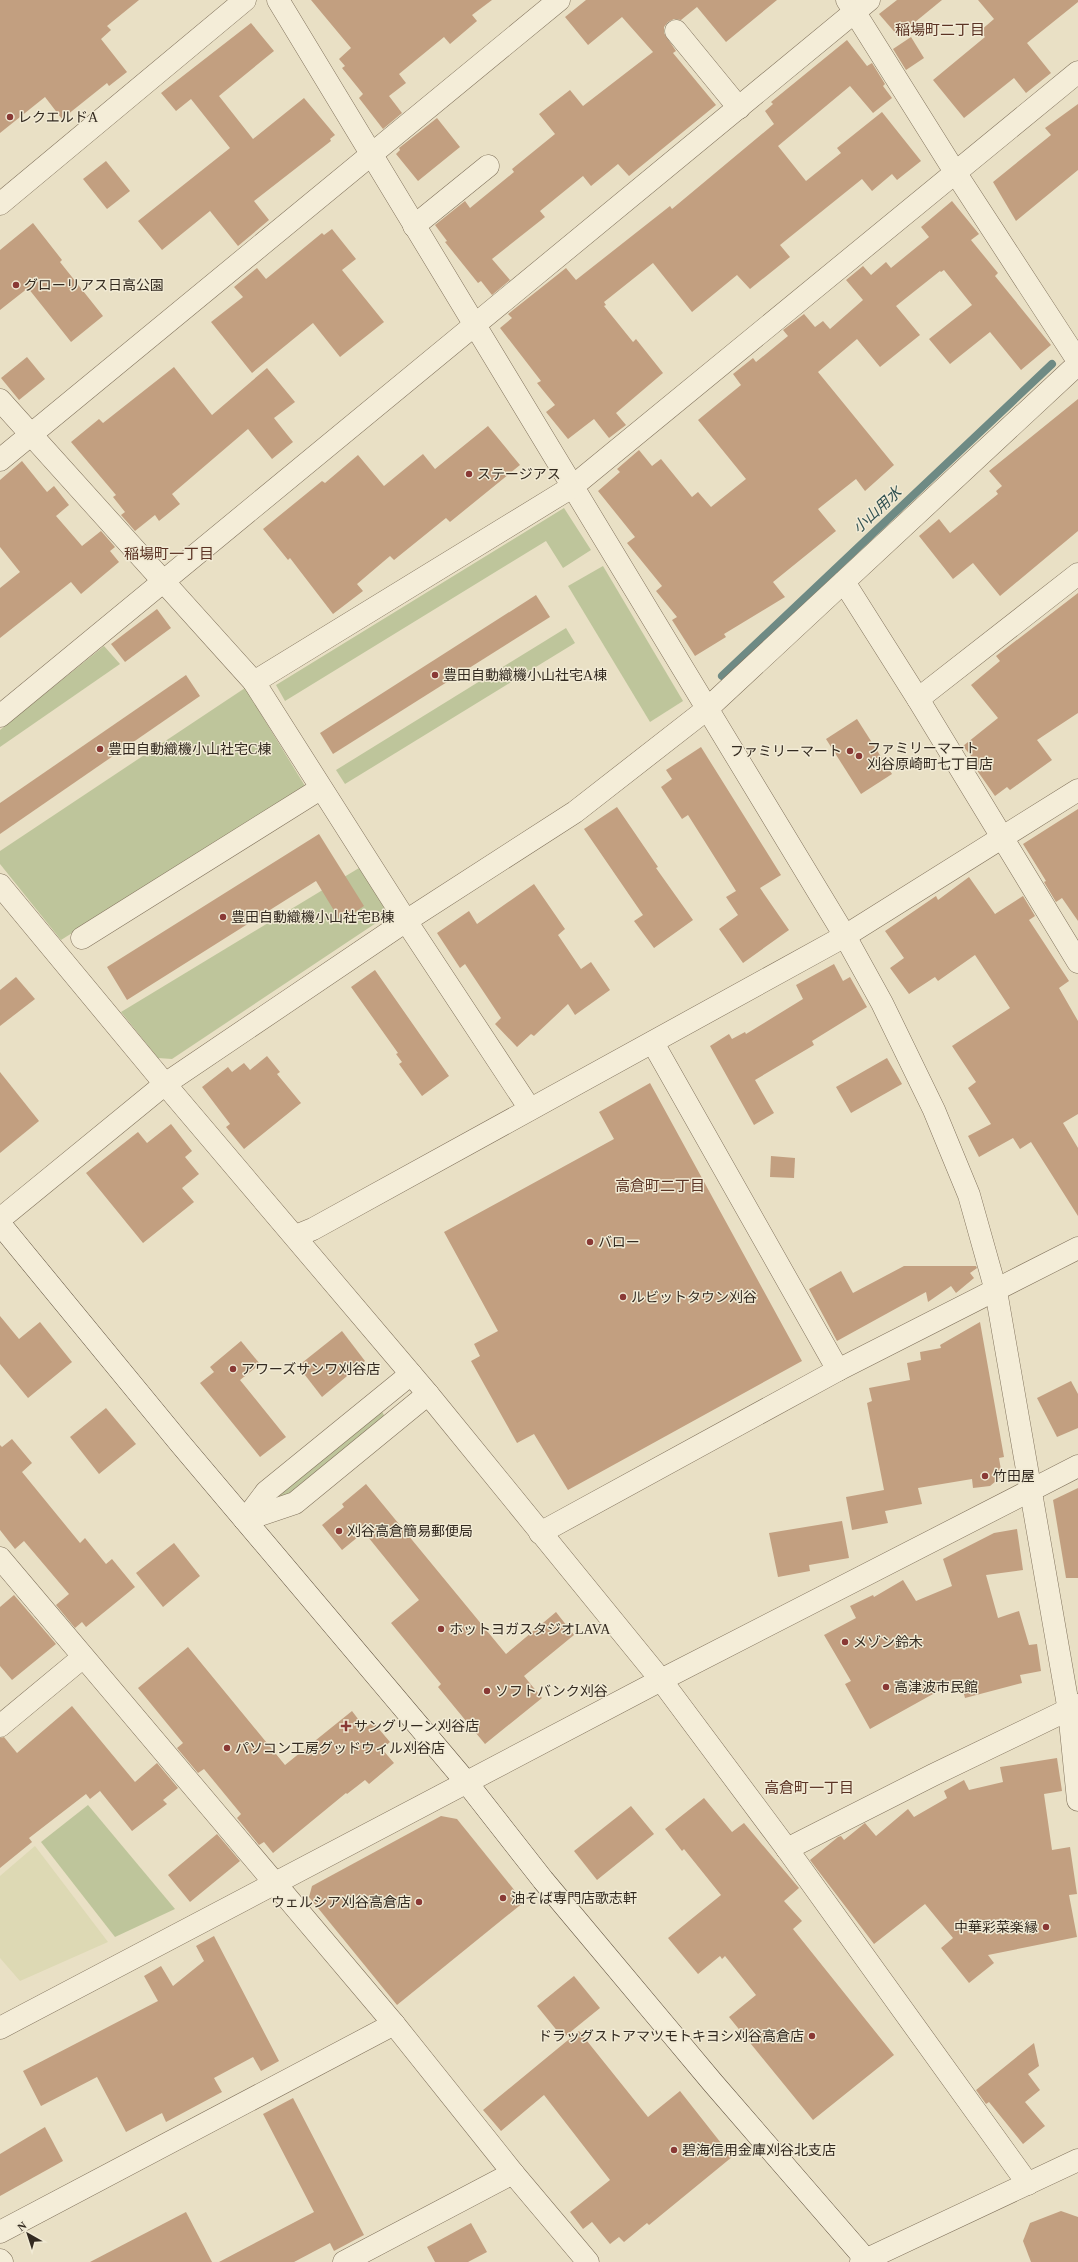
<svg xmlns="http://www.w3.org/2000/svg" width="1078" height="2262" viewBox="0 0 1078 2262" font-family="'Times New Roman','Noto Sans JP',serif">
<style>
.farmland{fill:#ddd9b4}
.green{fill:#bec59b}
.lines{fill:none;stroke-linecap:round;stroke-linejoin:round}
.stream{stroke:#6e8a84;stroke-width:8}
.building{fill:#c29f80}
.street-casing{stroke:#82735d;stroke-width:23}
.secondary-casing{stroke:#635441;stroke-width:23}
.street{stroke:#f4edd8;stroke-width:22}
.secondary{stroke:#f4edd8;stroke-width:22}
.poi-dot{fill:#893935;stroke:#f1ead4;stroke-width:1.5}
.labels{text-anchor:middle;stroke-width:3;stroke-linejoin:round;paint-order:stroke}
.poi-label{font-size:14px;fill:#332a20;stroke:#f1ead4;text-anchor:start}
.neighbourhood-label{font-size:15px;fill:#5b3324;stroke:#f1ead4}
.water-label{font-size:15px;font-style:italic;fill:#315151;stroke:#f1ead4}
</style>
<rect width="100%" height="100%" fill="#e9e0c5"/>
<path class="farmland" d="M 35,1846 L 108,1942 L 20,1981 L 0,1958 L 0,1876 Z"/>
<g class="green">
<path d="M 564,508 L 591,550 L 563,568 L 546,541 L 285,701 L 276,685 Z"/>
<path d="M 603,566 L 683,701 L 650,722 L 568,586 Z"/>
<path d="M 566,628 L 575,643 L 345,784 L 336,770 Z"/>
<path d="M 104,646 L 120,664 L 0,747 L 0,730 Z"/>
<path d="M 245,688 L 305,786 L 61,940 L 0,864 L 0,851 Z"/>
<path d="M 359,868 L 384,907 L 382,919 L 172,1059 L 158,1058 L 121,1012 Z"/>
<path d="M 380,1408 L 385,1417 L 282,1501 L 277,1493 Z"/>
<path d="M 88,1805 L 175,1909 L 115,1937 L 41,1842 Z"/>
</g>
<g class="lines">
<path class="stream" d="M 722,676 L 1052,364"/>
</g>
<g class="building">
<path d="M 0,0 L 139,0 L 107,26 L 111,30 L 101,39 L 127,72 L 109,86 L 107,83 L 62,119 L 45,97 L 0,133 Z"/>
<path d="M 311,0 L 492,0 L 472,15 L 477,21 L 450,44 L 444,37 L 399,74 L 406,83 L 389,96 L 402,113 L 383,129 L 359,98 L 363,94 L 342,68 L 345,66 L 339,59 L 351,48 Z"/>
<path d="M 586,0 L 777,0 L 726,42 L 697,7 L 681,20 L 674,19 L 668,22 L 664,27 L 664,33 L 676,51 L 673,53 L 716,105 L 629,176 L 618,164 L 591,186 L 583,176 L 540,211 L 545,217 L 492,259 L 510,280 L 492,295 L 481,281 L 478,283 L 445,242 L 447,241 L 435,225 L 465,201 L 470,208 L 514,172 L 512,169 L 555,134 L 539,114 L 570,90 L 583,106 L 653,52 L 622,17 L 588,45 L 565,17 Z"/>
<path d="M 897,0 L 942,0 L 898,36 L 879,14 Z"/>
<path d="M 978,0 L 1078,0 L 1078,2 L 1027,43 L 1051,73 L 1026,93 L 1014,78 L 964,118 L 933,80 L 985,37 L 980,31 L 994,19 Z"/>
<path d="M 251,23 L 274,51 L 219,96 L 253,139 L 304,98 L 335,135 L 330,139 L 331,141 L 254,201 L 269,220 L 238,246 L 210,211 L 162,250 L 138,221 L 230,148 L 191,99 L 176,111 L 161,93 Z"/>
<path d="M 911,37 L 924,58 L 906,70 L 893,49 Z"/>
<path d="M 847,40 L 867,66 L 872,63 L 885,84 L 883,86 L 892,98 L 873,113 L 850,86 L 778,146 L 806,181 L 841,153 L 837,148 L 882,112 L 921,161 L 897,180 L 892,174 L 872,191 L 862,179 L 780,245 L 790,257 L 750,289 L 737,275 L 692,312 L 653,263 L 604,302 L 606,305 L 604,306 L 633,342 L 636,339 L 663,373 L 616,413 L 626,425 L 609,438 L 594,419 L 568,439 L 546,412 L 555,405 L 537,383 L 541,381 L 500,328 L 512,318 L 508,314 L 566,268 L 576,280 L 670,206 L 672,209 L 774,124 L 765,111 L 773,104 L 771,102 Z"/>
<path d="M 1078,104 L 1078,170 L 1016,221 L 993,182 L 1051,135 L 1045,128 Z"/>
<path d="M 437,118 L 460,147 L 418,181 L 396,154 L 400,150 L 399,148 Z"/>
<path d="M 106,161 L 130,191 L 107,209 L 83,179 Z"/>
<path d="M 952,201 L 979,234 L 971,240 L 998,273 L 995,276 L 1051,345 L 1021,370 L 990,332 L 950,364 L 929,339 L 972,305 L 944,270 L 941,272 L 940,271 L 896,306 L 920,335 L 880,367 L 857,339 L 818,372 L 894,465 L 865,491 L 856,479 L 818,509 L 836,531 L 773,582 L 785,597 L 724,634 L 726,637 L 695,656 L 672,620 L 677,617 L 656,591 L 662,586 L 627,543 L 635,537 L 598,491 L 620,472 L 617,469 L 639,450 L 652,466 L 661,459 L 692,497 L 698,492 L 711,507 L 746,479 L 698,420 L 741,385 L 733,374 L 753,358 L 756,362 L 788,336 L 783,330 L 804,314 L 815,327 L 823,321 L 830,329 L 863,300 L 846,280 L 863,266 L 871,275 L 886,262 L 891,268 L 929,237 L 921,227 Z"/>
<path d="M 33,223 L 62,260 L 60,262 L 103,316 L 71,342 L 28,288 L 0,310 L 0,250 Z"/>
<path d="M 332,229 L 356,259 L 342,270 L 384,322 L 340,357 L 313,323 L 252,373 L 211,322 L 243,297 L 234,287 L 257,268 L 266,279 L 322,233 L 324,235 Z"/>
<path d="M 27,357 L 45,379 L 19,400 L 1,378 Z"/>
<path d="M 174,367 L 212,415 L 267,368 L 295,402 L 274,418 L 293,442 L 272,459 L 248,429 L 172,494 L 180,504 L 159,521 L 155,515 L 135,531 L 121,515 L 125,512 L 113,497 L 116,495 L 71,442 L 99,419 L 103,423 Z"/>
<path d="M 1078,399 L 1078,531 L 1000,596 L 973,563 L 953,579 L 919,536 L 939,519 L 950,533 L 998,494 L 996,491 L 1002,486 L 989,471 Z"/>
<path d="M 488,426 L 520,465 L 450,522 L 446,518 L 394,560 L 390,556 L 357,584 L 363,591 L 333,614 L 290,558 L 288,560 L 263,529 L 322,481 L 325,483 L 358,455 L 384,486 L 423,454 L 435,469 Z"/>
<path d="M 22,461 L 47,492 L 54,486 L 69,505 L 56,516 L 82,546 L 101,531 L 115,547 L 110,551 L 119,562 L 81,594 L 71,582 L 0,638 L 0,588 L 20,572 L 0,547 L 0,480 Z"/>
<path d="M 1078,593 L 1078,713 L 1037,740 L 1052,760 L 1010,790 L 1007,787 L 995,796 L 976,769 L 979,766 L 963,746 L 998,718 L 971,685 L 1000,661 L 996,656 Z"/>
<path d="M 536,595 L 550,617 L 333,754 L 320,733 Z"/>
<path d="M 157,609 L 171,628 L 125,662 L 111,644 Z"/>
<path d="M 186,675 L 200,696 L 0,834 L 0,803 Z"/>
<path d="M 857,719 L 892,774 L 861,794 L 826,739 Z"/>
<path d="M 701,747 L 781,875 L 760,888 L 789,930 L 743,963 L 719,929 L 738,915 L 726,897 L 736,891 L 688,815 L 682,819 L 661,787 L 672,779 L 666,770 Z"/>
<path d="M 617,807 L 658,867 L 656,868 L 693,920 L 654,948 L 634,921 L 643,915 L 584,829 Z"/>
<path d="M 1078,809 L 1078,921 L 1062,898 L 1056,902 L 1044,882 L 1046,881 L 1023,844 Z"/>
<path d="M 319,834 L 364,906 L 341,922 L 316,881 L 127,1000 L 107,967 Z"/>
<path d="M 969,877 L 995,914 L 1023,896 L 1035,916 L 1029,920 L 1069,981 L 1059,988 L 1078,1021 L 1078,1114 L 1063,1123 L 1078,1148 L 1078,1216 L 1031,1142 L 1020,1149 L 1013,1138 L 979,1157 L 968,1136 L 991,1124 L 968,1088 L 976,1082 L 952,1046 L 1010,1008 L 975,955 L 938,981 L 935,977 L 909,994 L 890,968 L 904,958 L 885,931 L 936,896 L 938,900 Z"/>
<path d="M 534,884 L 565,929 L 558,935 L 581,969 L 591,962 L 610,990 L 575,1015 L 568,1004 L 534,1036 L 531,1034 L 517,1047 L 495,1024 L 501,1018 L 465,964 L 460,968 L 437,933 L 469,911 L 477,924 Z"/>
<path d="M 834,964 L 843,981 L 850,977 L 867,1007 L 812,1041 L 814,1045 L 755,1080 L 774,1113 L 754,1125 L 710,1046 L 729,1034 L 732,1039 L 745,1032 L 746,1034 L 803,999 L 796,985 Z"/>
<path d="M 375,970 L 449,1076 L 422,1096 L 399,1064 L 402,1062 L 396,1054 L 398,1053 L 351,987 Z"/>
<path d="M 16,977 L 35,999 L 0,1026 L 0,990 Z"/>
<path d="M 267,1056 L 280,1072 L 277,1074 L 301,1103 L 244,1149 L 226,1127 L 230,1124 L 202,1087 L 228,1067 L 232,1072 L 244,1063 L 250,1070 Z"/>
<path d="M 887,1058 L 902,1084 L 851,1113 L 836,1087 Z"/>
<path d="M 0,1072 L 39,1121 L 0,1153 Z"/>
<path d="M 650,1083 L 802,1361 L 568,1490 L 534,1434 L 517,1443 L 471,1361 L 480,1356 L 474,1344 L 498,1331 L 444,1232 L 614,1139 L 599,1112 Z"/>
<path d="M 171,1124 L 192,1151 L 185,1157 L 199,1174 L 182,1188 L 194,1202 L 143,1243 L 86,1173 L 138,1132 L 147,1143 Z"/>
<path d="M 771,1156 L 795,1158 L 794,1178 L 770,1177 Z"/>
<path d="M 904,1266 L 976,1266 L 977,1268 L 970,1273 L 974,1278 L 956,1293 L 951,1286 L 928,1302 L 926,1292 L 837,1341 L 809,1289 L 841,1271 L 853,1293 Z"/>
<path d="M 0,1316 L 19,1339 L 40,1322 L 72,1362 L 28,1398 L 0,1364 Z"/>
<path d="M 980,1322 L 1004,1457 L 999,1458 L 1002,1476 L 990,1486 L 973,1488 L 972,1479 L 918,1488 L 922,1504 L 885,1511 L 888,1523 L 852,1530 L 846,1497 L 884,1490 L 867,1403 L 872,1401 L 869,1388 L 910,1380 L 907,1363 L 921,1360 L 920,1352 L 941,1348 L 940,1345 Z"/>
<path d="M 342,1331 L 365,1361 L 322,1397 L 298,1366 Z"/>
<path d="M 241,1341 L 260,1364 L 240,1380 L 286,1437 L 260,1457 L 200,1383 L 214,1372 L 210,1367 Z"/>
<path d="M 1071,1381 L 1078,1394 L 1078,1428 L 1057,1437 L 1037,1398 Z"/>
<path d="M 106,1408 L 136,1444 L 99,1474 L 70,1437 Z"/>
<path d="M 12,1439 L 32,1463 L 22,1472 L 80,1543 L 85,1538 L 106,1564 L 112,1559 L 135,1587 L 86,1627 L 82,1622 L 75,1628 L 56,1605 L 69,1594 L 24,1541 L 15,1549 L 0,1530 L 0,1445 L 2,1447 Z"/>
<path d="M 366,1484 L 506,1654 L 556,1612 L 574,1635 L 524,1676 L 542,1698 L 485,1744 L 438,1687 L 441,1684 L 391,1623 L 419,1600 L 364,1532 L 342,1550 L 322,1525 L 344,1507 L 342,1504 Z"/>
<path d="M 1078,1488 L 1078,1578 L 1066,1578 L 1053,1500 Z"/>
<path d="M 842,1521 L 849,1558 L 809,1565 L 810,1571 L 778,1577 L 769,1533 Z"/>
<path d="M 1017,1529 L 1023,1570 L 986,1575 L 998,1618 L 1019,1611 L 1029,1645 L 1037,1644 L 1041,1671 L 1020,1675 L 1022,1683 L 965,1698 L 960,1679 L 870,1729 L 845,1684 L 851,1681 L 824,1635 L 856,1618 L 850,1606 L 873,1595 L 874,1597 L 903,1580 L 916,1601 L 952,1586 L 943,1559 L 994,1533 Z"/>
<path d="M 174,1543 L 200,1576 L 163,1607 L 136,1573 Z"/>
<path d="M 14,1595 L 56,1644 L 12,1680 L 0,1666 L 0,1607 Z"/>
<path d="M 188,1647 L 285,1765 L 352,1711 L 365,1728 L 373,1722 L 390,1742 L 382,1749 L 394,1763 L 369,1784 L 365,1780 L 347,1794 L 346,1793 L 273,1853 L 264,1842 L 259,1845 L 237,1818 L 241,1814 L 204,1769 L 198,1773 L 177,1748 L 183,1743 L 138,1688 Z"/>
<path d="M 72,1706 L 135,1782 L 157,1763 L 178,1788 L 163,1800 L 167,1804 L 132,1831 L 100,1791 L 90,1799 L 86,1794 L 29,1838 L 32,1842 L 0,1868 L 0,1738 L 4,1737 L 17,1753 Z"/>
<path d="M 1057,1758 L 1062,1791 L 1044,1794 L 1052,1850 L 1070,1847 L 1077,1894 L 1069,1895 L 1077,1937 L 988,1955 L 994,1963 L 969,1983 L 941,1948 L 953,1938 L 925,1904 L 874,1944 L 810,1860 L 838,1837 L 841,1836 L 844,1840 L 865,1823 L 876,1836 L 908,1809 L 914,1817 L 947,1798 L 944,1791 L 964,1780 L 969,1790 L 1003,1782 L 1000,1767 Z"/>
<path d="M 704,1798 L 732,1832 L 744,1823 L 799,1888 L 784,1901 L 802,1921 L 793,1929 L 894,2055 L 813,2120 L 729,2017 L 756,1995 L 725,1956 L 722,1959 L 720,1956 L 698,1974 L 668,1938 L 721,1895 L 684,1849 L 682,1851 L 665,1829 Z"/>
<path d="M 631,1806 L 654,1834 L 597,1880 L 574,1851 Z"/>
<path d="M 441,1816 L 457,1819 L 524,1902 L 397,2005 L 309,1897 L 312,1886 Z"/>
<path d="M 217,1834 L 240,1861 L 190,1902 L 168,1875 Z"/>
<path d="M 214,1936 L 279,2061 L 261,2071 L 253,2057 L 214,2078 L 222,2092 L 166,2122 L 162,2113 L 126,2132 L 97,2077 L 41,2106 L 23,2071 L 158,2001 L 144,1976 L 161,1966 L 173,1986 L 204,1961 L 196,1946 Z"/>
<path d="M 574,1976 L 600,2008 L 563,2038 L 537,2006 Z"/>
<path d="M 579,2031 L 648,2117 L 680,2091 L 732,2157 L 649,2225 L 647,2223 L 624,2242 L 619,2237 L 610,2244 L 592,2222 L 583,2229 L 570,2212 L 610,2180 L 544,2095 L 501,2131 L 483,2110 Z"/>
<path d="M 1034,2043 L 1039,2066 L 1028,2074 L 1040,2090 L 1025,2102 L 1045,2126 L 1023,2144 L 989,2102 L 986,2104 L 976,2090 Z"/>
<path d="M 293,2098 L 364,2235 L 334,2251 L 330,2243 L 294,2262 L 219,2262 L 314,2212 L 263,2114 Z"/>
<path d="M 45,2127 L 63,2161 L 0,2196 L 0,2154 Z"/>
<path d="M 1061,2211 L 1078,2217 L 1078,2262 L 1031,2262 L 1023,2241 L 1030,2223 Z"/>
<path d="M 186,2212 L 212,2262 L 90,2262 Z"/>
<path d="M 471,2223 L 487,2252 L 468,2262 L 435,2262 L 427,2247 Z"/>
</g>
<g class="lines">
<defs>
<g id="street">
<path d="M 278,0 L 845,936 L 882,1003 L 934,1110 L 969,1195 L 996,1291 L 1069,1711 L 1078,1800"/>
<path d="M 847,0 L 955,172 L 1078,361"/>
<path d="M 676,31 L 739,108"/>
<path d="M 0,204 L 245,0"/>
<path d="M 414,226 L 488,166"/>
<path d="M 0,400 L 254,682 L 406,921 L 530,1109"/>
<path d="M 0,460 L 559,0"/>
<path d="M 844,582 L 918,699 L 1078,962"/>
<path d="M 254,682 L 572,487 L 1078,72"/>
<path d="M 918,699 L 1078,574"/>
<path d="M 0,716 L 869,0"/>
<path d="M 0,885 L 165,1084 L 428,1394 L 661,1680 L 787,1849 L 1028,2184"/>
<path d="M 82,938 L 320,789"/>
<path d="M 653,1043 L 838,1370"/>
<path d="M 0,1219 L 165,1084 L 406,921 L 575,812 L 707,709 L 1078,364"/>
<path d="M 296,1236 L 313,1229 L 845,936 L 1078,790"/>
<path d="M 245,1520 L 295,1503 L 428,1394"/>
<path d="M 245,1520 L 266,1492 L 411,1374"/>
<path d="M 540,1533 L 838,1370 L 1078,1248"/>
<path d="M 0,1558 L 394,2024 L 513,2173 L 588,2262"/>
<path d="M 0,1726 L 82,1658"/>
<path d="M 787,1849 L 933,1775 L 1078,1705"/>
<path d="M 0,2028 L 661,1680 L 1078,1466"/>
<path d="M 0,2232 L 394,2024"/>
<path d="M 0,2260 L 2,2262"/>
<path d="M 344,2262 L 513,2173"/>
<path d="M 861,2262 L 1078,2160"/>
</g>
<path id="secondary" d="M 0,1224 L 179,1442 L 467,1783 L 543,1880 L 713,2083 L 868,2262"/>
</defs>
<use href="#street" class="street-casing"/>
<use href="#secondary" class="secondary-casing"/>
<use href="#street" class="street"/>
<use href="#secondary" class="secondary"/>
</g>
<g class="poi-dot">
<circle cx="10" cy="117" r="4"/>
<circle cx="16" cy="285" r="4"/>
<circle cx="469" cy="474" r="4"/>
<circle cx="435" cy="675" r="4"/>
<circle cx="100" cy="749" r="4"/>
<circle cx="850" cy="751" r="4"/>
<circle cx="859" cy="756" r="4"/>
<circle cx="223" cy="917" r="4"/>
<circle cx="590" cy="1242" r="4"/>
<circle cx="623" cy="1297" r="4"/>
<circle cx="233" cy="1369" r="4"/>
<circle cx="985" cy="1476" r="4"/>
<circle cx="339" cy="1531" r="4"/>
<circle cx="441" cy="1629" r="4"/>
<circle cx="845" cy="1642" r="4"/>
<circle cx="886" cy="1687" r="4"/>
<circle cx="487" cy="1691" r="4"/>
<path d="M344 1720h4v4h4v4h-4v4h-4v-4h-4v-4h4z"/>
<circle cx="227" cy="1748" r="4"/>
<circle cx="503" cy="1898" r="4"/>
<circle cx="419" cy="1902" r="4"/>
<circle cx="1046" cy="1927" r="4"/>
<circle cx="812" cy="2036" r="4"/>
<circle cx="674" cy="2150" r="4"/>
</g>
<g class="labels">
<g class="poi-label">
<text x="18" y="122">レクエルドA</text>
<text x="24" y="290">グローリアス日高公園</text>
<text x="477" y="479">ステージアス</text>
<text x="443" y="680">豊田自動織機小山社宅A棟</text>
<text x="867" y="753">ファミリーマート<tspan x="867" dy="16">刈谷原崎町七丁目店</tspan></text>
<text x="108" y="754">豊田自動織機小山社宅C棟</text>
<text x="842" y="756" text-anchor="end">ファミリーマート</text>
<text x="231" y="922">豊田自動織機小山社宅B棟</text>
<text x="598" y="1247">バロー</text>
<text x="631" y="1302">ルビットタウン刈谷</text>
<text x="241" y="1374">アワーズサンワ刈谷店</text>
<text x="993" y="1481">竹田屋</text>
<text x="347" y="1536">刈谷高倉簡易郵便局</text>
<text x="449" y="1634">ホットヨガスタジオLAVA</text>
<text x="853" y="1647">メゾン鈴木</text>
<text x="894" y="1692">高津波市民館</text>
<text x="495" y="1696">ソフトバンク刈谷</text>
<text x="354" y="1731">サングリーン刈谷店</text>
<text x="235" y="1753">パソコン工房グッドウィル刈谷店</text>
<text x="511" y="1903">油そば専門店歌志軒</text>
<text x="411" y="1907" text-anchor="end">ウェルシア刈谷高倉店</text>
<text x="1038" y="1932" text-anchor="end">中華彩菜楽縁</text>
<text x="804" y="2041" text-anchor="end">ドラッグストアマツモトキヨシ刈谷高倉店</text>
<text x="682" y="2155">碧海信用金庫刈谷北支店</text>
</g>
<g class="neighbourhood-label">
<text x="940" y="35">稲場町二丁目</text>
<text x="169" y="559">稲場町一丁目</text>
<text x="660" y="1191">高倉町二丁目</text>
<text x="809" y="1793">高倉町一丁目</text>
</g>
<g class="water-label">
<text transform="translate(877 510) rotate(-43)" y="5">小山用水</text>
</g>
</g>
<g transform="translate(28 2234) rotate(321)" stroke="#f1ead4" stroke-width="3" paint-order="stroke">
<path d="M0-3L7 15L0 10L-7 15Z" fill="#332a20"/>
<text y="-6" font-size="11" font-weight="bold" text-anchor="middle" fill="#332a20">N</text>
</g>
</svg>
